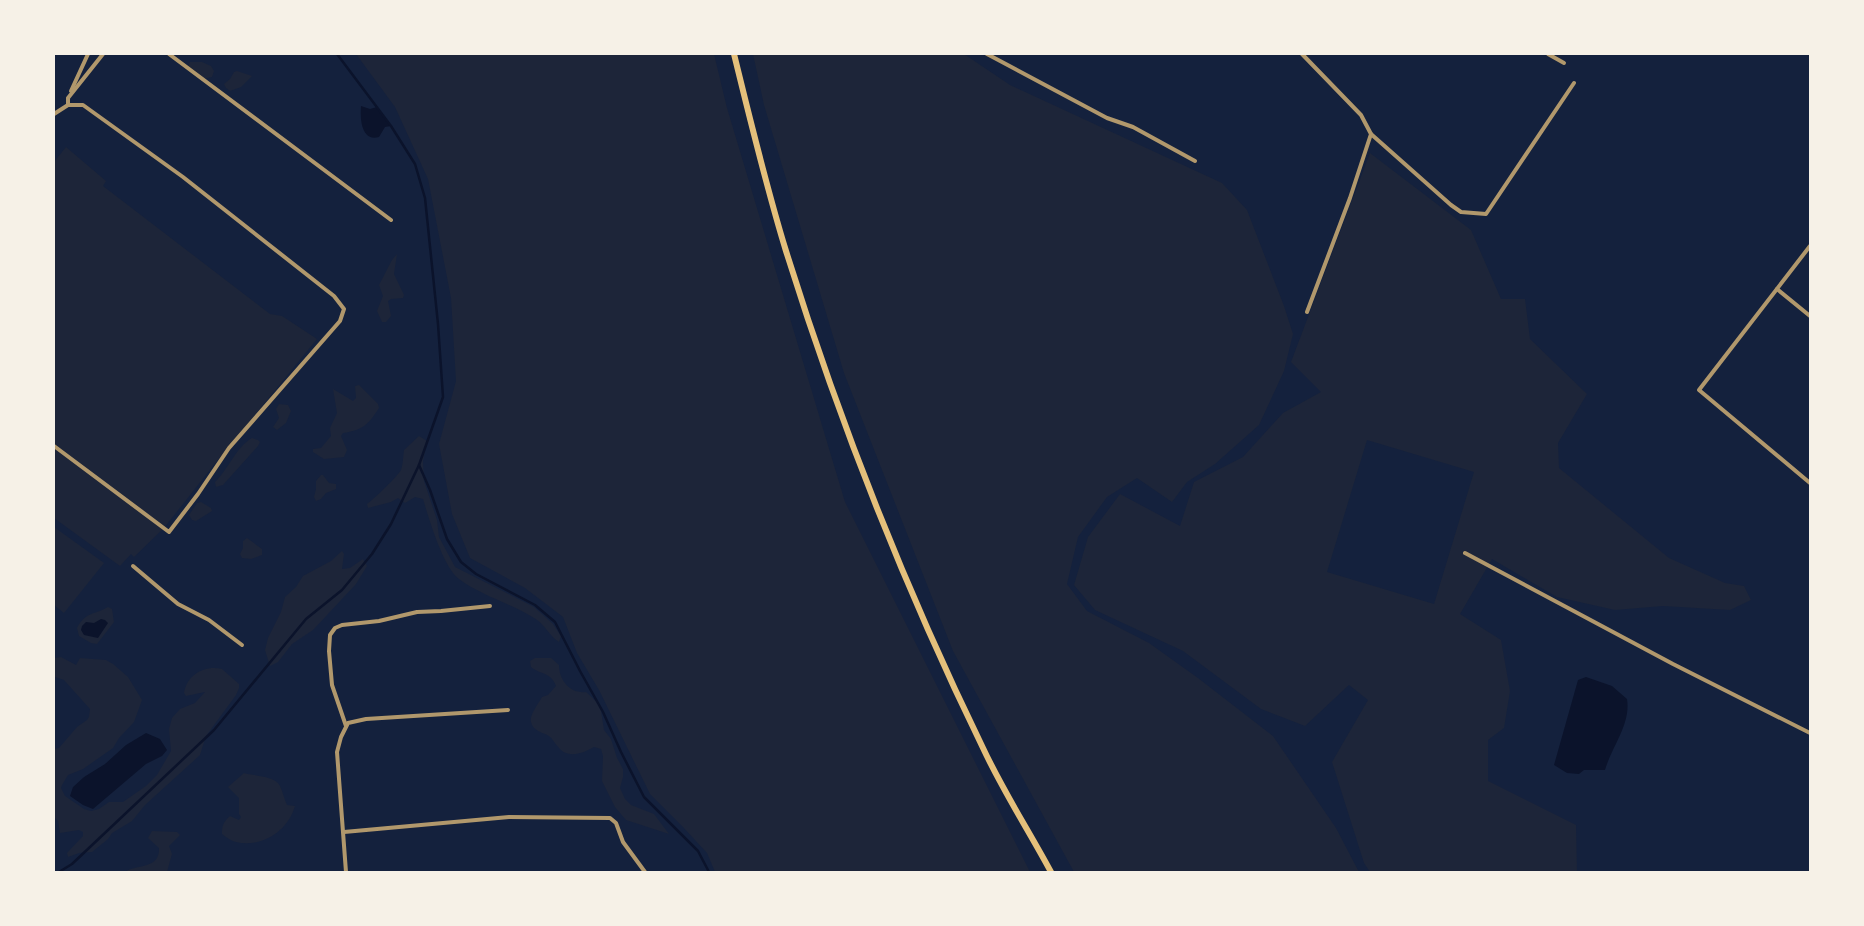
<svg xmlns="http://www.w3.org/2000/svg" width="1864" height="926" viewBox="0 0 1864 926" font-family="'PT Sans Narrow',sans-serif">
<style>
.green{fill:#1d2539;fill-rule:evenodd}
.water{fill:#0b132b}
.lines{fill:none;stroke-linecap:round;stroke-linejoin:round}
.stream{stroke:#0b132b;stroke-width:2.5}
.minor{stroke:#b1986c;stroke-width:4}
.primary{stroke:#e5c07b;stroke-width:6}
</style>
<rect width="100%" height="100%" fill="#14213d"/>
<g class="green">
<path d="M 356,54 L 714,54 L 727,108 L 845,502 L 1030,872 L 715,872 L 707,853 L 683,827 L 650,794 L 599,690 L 577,653 L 563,617 L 525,588 L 470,558 L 452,514 L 439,444 L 456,381 L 451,298 L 428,179 L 395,107 Z"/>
<path d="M 753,54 L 964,54 L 1010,85 L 1222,183 L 1247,210 L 1284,306 L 1293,334 L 1284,371 L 1259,425 L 1215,464 L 1187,482 L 1172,502 L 1137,478 L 1107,497 L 1078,537 L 1067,584 L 1087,611 L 1149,643 L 1198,678 L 1273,736 L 1336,828 L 1359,872 L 1074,872 L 953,651 L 844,373 L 764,105 Z"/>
<path d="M 190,62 L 202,62 L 211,66 L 214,71 L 212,77 L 202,79 L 188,67 Z"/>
<path d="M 237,71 L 252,76 L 241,87 L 230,91 L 226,88 L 224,84 L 230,79 L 234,72 Z"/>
<path d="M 66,147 L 106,181 L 103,186 L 270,314 L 282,316 L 317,339 L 213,466 L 164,528 L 134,557 L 131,554 L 120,566 L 54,518 L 54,162 Z"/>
<path d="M 1370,153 L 1471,230 L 1501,299 L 1525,299 L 1530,339 L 1587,394 L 1558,443 L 1559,468 L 1669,558 L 1725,583 L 1744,586 L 1751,600 L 1730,610 L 1663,606 L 1615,610 L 1557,597 L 1492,559 L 1460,614 L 1501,640 L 1510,691 L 1504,728 L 1488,740 L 1488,781 L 1576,825 L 1577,872 L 1370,872 L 1364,863 L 1332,762 L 1368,700 L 1349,685 L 1305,726 L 1261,709 L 1183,651 L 1095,610 L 1074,585 L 1088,537 L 1120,494 L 1180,526 L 1194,482 L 1243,457 L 1283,413 L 1321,392 L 1291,362 ZM 1367,440 L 1474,472 L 1434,604 L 1327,572 Z"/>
<path d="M 397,254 L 394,274 L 404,295 L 403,298 L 391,299 L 388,301 L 391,316 L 386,322 L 382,322 L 377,311 L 383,296 L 379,285 L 392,260 Z"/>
<path d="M 359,385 L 378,404 L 379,408 C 368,425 363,430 343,433 L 341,436 L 347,450 L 344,457 L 324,459 L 313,452 L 313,449 L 321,448 L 331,436 L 330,428 L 337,413 L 333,389 L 353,401 L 356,398 L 355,386 Z"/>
<path d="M 279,404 L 288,405 L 291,411 L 286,423 L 277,430 L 273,427 L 279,418 L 276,409 Z"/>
<path d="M 419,436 L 427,441 L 423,461 L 424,481 L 437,520 L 439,537 L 455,567 L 534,607 L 553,624 L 561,636 L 559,642 C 549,636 545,624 534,618 C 510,603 482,596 459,579 C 443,567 429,519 423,499 L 415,497 L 405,503 L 398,498 L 391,502 L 368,508 L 367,504 C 374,499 397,477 401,470 C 403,465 403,456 404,450 Z"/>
<path d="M 252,438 L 258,440 L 260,442 L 258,446 L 223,485 L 216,487 L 215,482 C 228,470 236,447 252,438 Z"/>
<path d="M 321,475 L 323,475 L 329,483 L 336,484 L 336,489 L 326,493 L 321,499 L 316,501 L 314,497 L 316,489 L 316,481 Z"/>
<path d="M 201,502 L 211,508 L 212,511 L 196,521 L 192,520 L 189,515 L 197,503 Z"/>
<path d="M 54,527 L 104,563 L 64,613 L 54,605 Z"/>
<path d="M 247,538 L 262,549 L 262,555 L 251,559 L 242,558 L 240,554 L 243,548 L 243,541 Z"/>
<path d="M 342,551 L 344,554 L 342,569 L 350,568 L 363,559 L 367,566 L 356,584 L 313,630 L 292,644 L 278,662 L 270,666 L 265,650 L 268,638 L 281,612 L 285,597 L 296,587 L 303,576 L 331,561 Z"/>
<path d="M 108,607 L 112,609 L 114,622 L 97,644 L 91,643 L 79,636 L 77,628 C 86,611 95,615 108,607 Z"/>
<path d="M 61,657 L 76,665 L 80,658 L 106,660 L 113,664 L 128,677 L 142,700 L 134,722 L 119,738 L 113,748 L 83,769 L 68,775 L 62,785 L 61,788 L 65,796 L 84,809 L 91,811 L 99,809 L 109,802 L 123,802 L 146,786 L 157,775 L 171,751 L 169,729 L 172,718 L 180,709 L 195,703 L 205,692 L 186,696 L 184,693 C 187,675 204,665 222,669 L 239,684 L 239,688 L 236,695 L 206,736 L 200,755 L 145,805 L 132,821 L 112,833 L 108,839 L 92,852 L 79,853 L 68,857 L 67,853 L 83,836 L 83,832 L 79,830 L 60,833 L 58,821 L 54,817 L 54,749 L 59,748 L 77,727 L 87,720 L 89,717 L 90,709 L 64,680 L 55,677 L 54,679 L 54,658 Z"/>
<path d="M 535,658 L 551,658 L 559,665 C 559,680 570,694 586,692 L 598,703 L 601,711 L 604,730 L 611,739 L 617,758 L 623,769 L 623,777 L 620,788 L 625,799 L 631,805 L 654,814 L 669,834 L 626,820 L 615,807 L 602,781 L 603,756 L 601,749 L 594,747 C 584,753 568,759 559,748 C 555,744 553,739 549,736 C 542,732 533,731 531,722 C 529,715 539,703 542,697 L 548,695 L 556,686 C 551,672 541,675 531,667 L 530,661 Z"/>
<path d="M 244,773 C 254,776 276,776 280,786 C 283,792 284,799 287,805 L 295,806 C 288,831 262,848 236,842 C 231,841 226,837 222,834 C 222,826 223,822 230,816 L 239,820 L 241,817 L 239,814 L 239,798 L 228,787 Z"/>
<path d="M 152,831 L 177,832 L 180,835 L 169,846 L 172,854 L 167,872 L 125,872 C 135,864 160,870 159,848 L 148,838 Z"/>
</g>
<g class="water">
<path d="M 361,106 L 370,109 L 377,107 L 391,126 L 385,127 L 379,137 C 361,142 360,118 361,106 Z"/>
<path d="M 101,619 L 105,620 L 108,623 L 98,638 L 84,635 L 81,630 L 82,626 L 86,622 L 94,623 Z"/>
<path d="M 1586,677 L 1612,686 L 1627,699 C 1631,724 1612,746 1605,770 L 1584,770 L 1579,774 L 1567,773 L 1554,765 L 1578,680 Z"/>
<path d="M 146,733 L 160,739 L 167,750 L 162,756 L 146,764 L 93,809 L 83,805 L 70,796 L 73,787 L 84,777 L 105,764 L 126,745 Z"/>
</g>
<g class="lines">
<g class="stream">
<path d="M 419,465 L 430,490 L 447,539 L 461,562 L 476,574 L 535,605 L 555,622 L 580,671 L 603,712 L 621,752 L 644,797 L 698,851 L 709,872"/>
<path d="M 59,872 L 72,864 L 214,730 L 306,619 L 342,590 L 372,554 L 391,524 L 419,465 L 443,397 L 438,324 L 425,198 L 415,164 L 391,126 L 337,54"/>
</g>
<g class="minor">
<path d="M 169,54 L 391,220"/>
<path d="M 987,54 L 1107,118 L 1133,127 L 1195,161"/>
<path d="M 1302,54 L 1361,115 L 1371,134 L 1350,198 L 1307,312"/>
<path d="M 1548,54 L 1564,63"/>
<path d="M 71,91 L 88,54"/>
<path d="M 68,105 L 68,98 L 103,54"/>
<path d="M 54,114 L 68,105 L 83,105 L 183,177 L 334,296 L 344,309 L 340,321 L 229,448 L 198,494 L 169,532 L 54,446"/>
<path d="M 1371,134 L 1451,205 L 1461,212 L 1486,214 L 1574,83"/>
<path d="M 1810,246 L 1699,390 L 1810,483"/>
<path d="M 1777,289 L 1810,316"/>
<path d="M 1465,553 L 1673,664 L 1810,733"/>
<path d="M 133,566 L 178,604 L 209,620 L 242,645"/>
<path d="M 346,726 L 332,685 L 329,651 L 330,635 L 335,628 L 342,625 L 379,621 L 417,612 L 441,611 L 490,606"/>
<path d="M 344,832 L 509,817 L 610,818 L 616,823 L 623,842 L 645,872"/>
<path d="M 346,872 L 337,752 L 341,737 L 348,723 L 366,719 L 508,710"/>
</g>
<path class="primary" d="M 734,54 C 750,119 766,186 786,251 C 839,421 905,588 983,748 C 1003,791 1029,831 1051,872"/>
</g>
<rect width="1864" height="926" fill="none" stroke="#f6f1e7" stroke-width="110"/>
</svg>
